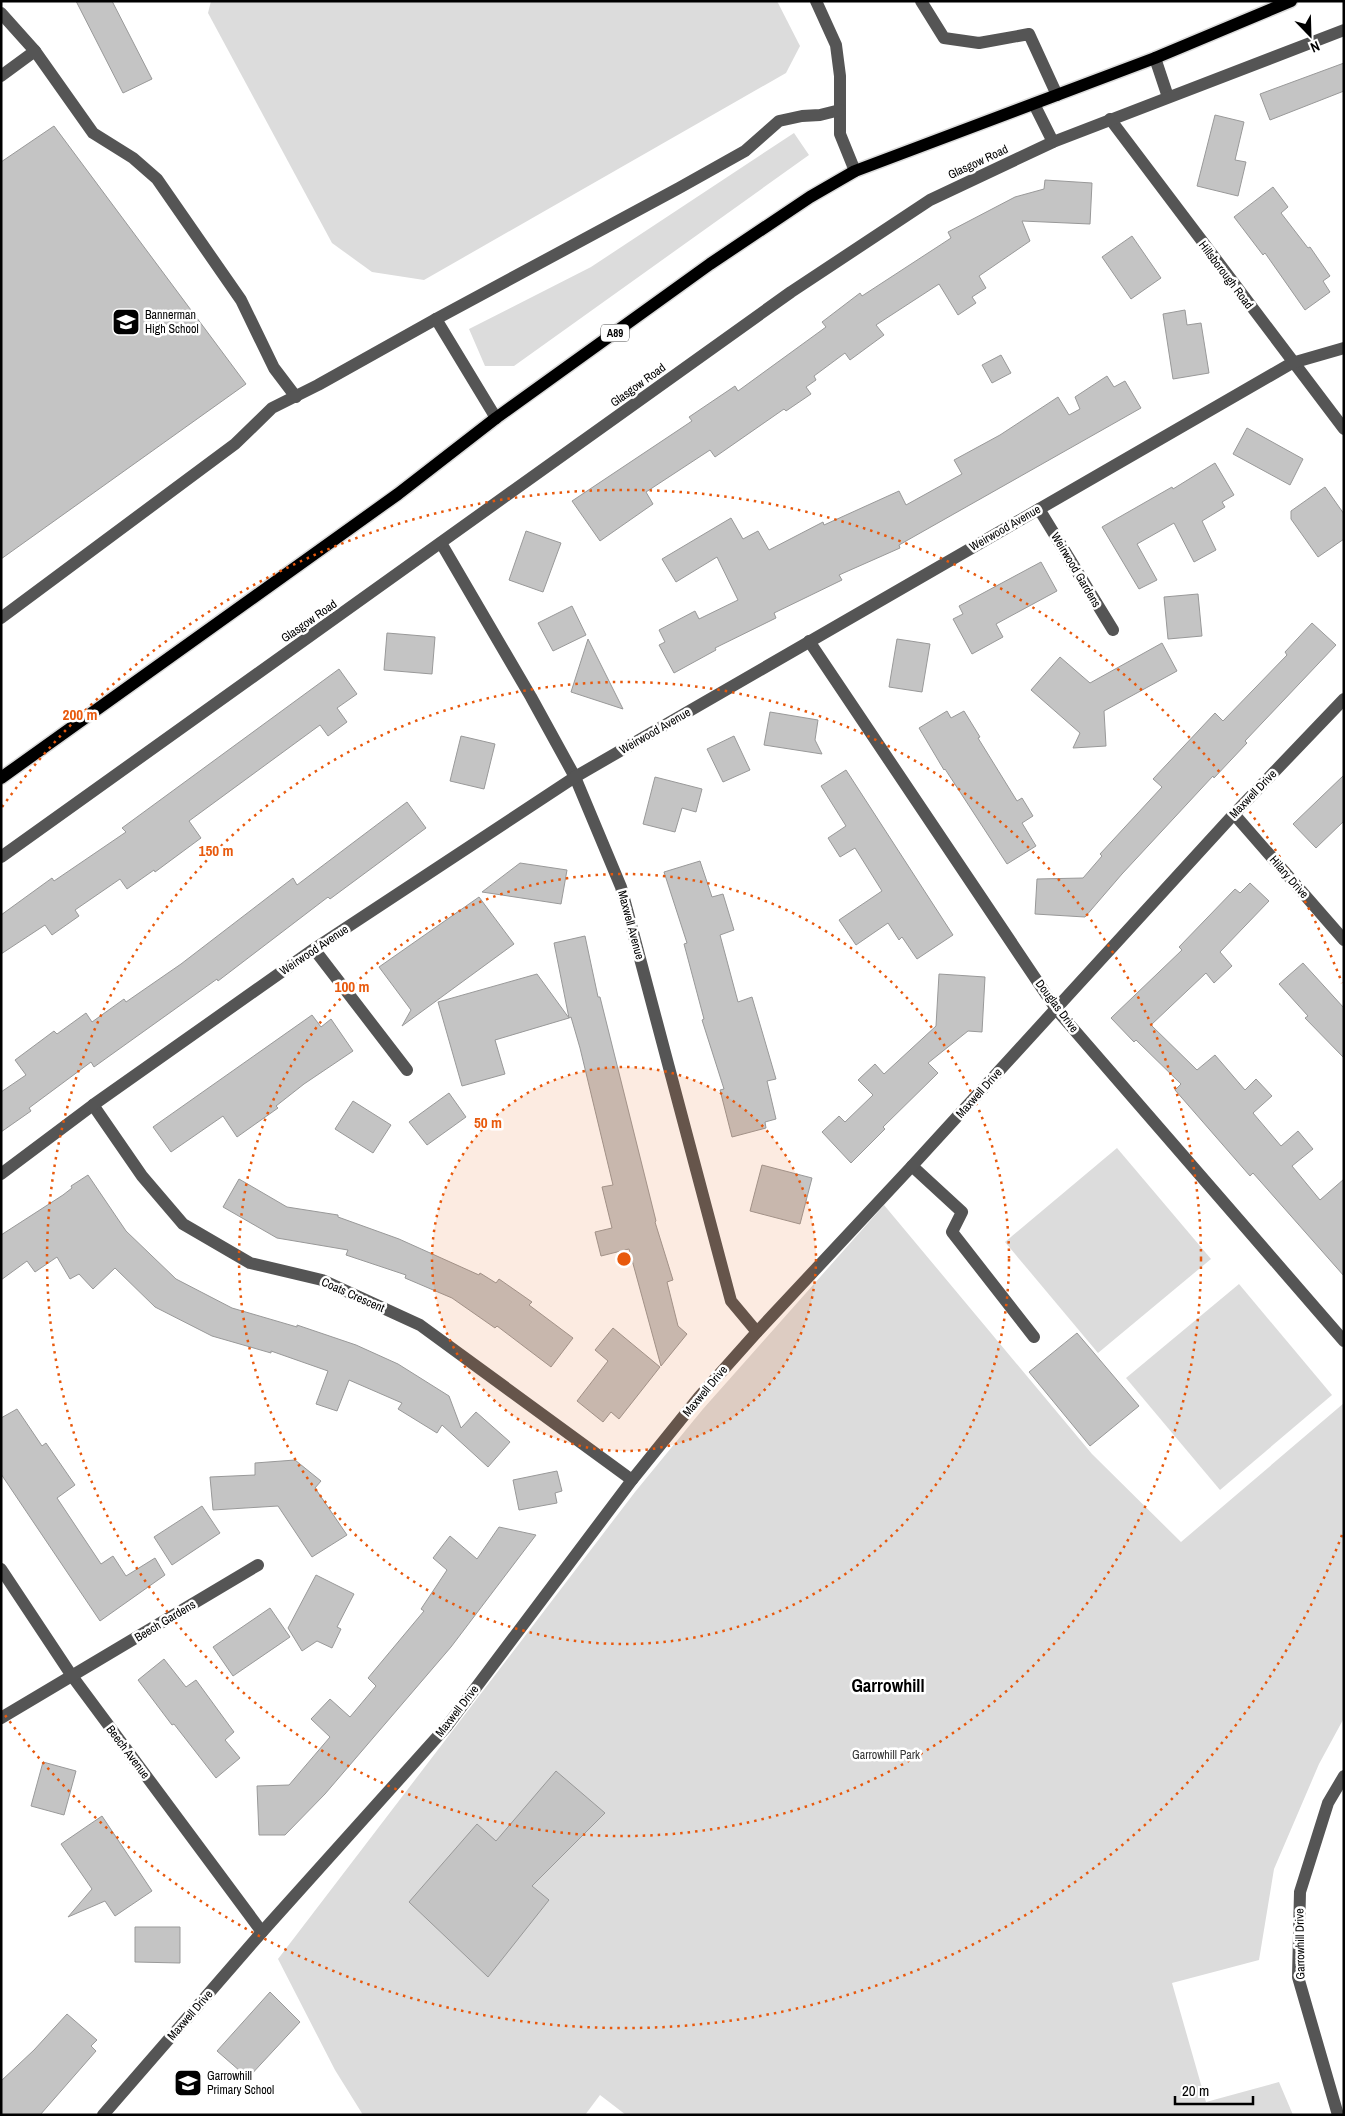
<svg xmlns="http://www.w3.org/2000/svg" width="1345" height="2116" viewBox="0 0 1345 2116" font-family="'Archivo Narrow',sans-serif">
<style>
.green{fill:#dcdcdc}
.building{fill:#c4c4c4;stroke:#999}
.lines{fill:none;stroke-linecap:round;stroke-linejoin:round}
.major-casing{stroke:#dbdbdb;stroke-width:15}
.minor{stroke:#555;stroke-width:12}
.major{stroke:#000;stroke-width:12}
.ring{fill:none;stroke:#e8590c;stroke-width:2.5;stroke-dasharray:2.5 5}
.labels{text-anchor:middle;stroke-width:5;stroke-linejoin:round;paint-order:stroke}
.shield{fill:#fff;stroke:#4c4c4c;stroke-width:1}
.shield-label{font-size:11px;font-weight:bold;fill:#000}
.street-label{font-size:12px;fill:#000;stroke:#fff}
.poi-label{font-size:12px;fill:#000;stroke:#fff;text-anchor:start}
.park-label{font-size:12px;fill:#333;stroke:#fff}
.district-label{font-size:18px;font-weight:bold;fill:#000;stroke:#fff}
.centre{fill:#e8590c;stroke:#fff;stroke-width:2.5}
.ring-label{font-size:15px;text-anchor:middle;font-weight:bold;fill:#e8590c;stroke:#fff;stroke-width:5;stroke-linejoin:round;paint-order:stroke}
</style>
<rect width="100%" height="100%" fill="#fff"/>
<g class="green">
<path d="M 211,1 L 777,1 L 800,46 L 786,73 L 424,280 L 372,272 L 332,243 L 208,13 Z"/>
<path d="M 794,133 L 809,155 L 514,366 L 485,366 L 469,329 L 591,267 Z"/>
<path d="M 1117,1148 L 1211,1259 L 1098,1353 L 1005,1242 Z"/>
<path d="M 884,1205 L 1092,1454 L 1181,1542 L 1344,1403 L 1344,1718 L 1319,1764 L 1274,1869 L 1259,1960 L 1172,1983 L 1206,2102 L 1279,2082 L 1293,2115 L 626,2115 L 600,2095 L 585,2115 L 363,2115 L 335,2070 L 278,1959 L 635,1492 L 703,1409 Z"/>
<path d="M 1239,1284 L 1332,1395 L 1220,1490 L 1126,1378 Z"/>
</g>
<g class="building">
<path d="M 76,1 L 112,1 L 152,79 L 123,93 Z"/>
<path d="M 1344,63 L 1344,91 L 1270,120 L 1260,94 Z"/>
<path d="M 1215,115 L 1244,122 L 1235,160 L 1246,162 L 1238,196 L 1197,186 Z"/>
<path d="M 54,126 L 246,384 L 1,559 L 1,162 Z"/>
<path d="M 1045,180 L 1092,183 L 1090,224 L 1022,221 L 1030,241 L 979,276 L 986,288 L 972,297 L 976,303 L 958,315 L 939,284 L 876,325 L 884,335 L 850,360 L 845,353 L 814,376 L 816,380 L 806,387 L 811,394 L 786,411 L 784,409 L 715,457 L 710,450 L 646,492 L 653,504 L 600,541 L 572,501 L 692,421 L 689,417 L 735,386 L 738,391 L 826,327 L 822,322 L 860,293 L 862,296 L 951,238 L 948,232 L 1015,197 L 1044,189 Z"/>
<path d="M 1273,187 L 1288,207 L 1281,213 L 1308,248 L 1310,247 L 1330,276 L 1323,281 L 1330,292 L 1305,310 L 1265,253 L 1263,255 L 1234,217 Z"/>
<path d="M 1132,236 L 1161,278 L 1131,299 L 1102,257 Z"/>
<path d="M 1185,310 L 1187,325 L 1201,323 L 1209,373 L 1173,379 L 1163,314 Z"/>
<path d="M 1001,355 L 1011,373 L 992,383 L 982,365 Z"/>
<path d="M 1107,376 L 1114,387 L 1125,381 L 1141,408 L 899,545 L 900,548 L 839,575 L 842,580 L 774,613 L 776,618 L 715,648 L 716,650 L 674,673 L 659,645 L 665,642 L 659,630 L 695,611 L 699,619 L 738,600 L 717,557 L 676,582 L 662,559 L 731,518 L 743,539 L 758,531 L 769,550 L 823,522 L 824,525 L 899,491 L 906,505 L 962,474 L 954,460 L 1000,435 L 1058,397 L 1069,415 L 1080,409 L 1075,397 Z"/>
<path d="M 1247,428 L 1303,459 L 1290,485 L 1233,454 Z"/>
<path d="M 1215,463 L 1234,495 L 1222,502 L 1225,507 L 1202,521 L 1216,550 L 1194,562 L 1174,523 L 1137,544 L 1157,580 L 1139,589 L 1102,527 L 1172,487 L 1173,489 Z"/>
<path d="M 1325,487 L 1344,514 L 1344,539 L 1318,557 L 1291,519 L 1291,511 Z"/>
<path d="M 526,531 L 561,543 L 543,592 L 509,580 Z"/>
<path d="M 1041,562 L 1057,591 L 996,624 L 1003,637 L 972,654 L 953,619 L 963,614 L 959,606 Z"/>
<path d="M 1198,594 L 1202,636 L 1168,639 L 1164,597 Z"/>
<path d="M 572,606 L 586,635 L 553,651 L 538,623 Z"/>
<path d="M 1312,623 L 1336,645 L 1245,741 L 1247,743 L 1214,778 L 1213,776 L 1122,874 L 1085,917 L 1035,914 L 1037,879 L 1083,878 L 1102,856 L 1100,854 L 1162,787 L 1153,779 L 1215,713 L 1223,721 L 1287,655 L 1285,652 Z"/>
<path d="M 387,633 L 435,637 L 432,674 L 384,670 Z"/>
<path d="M 588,639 L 623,709 L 571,692 Z"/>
<path d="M 897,639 L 930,644 L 922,692 L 889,687 Z"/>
<path d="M 1162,643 L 1177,671 L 1104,711 L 1106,746 L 1073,748 L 1080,733 L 1031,690 L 1060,657 L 1090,683 Z"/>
<path d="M 339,669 L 357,694 L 337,708 L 347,722 L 328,736 L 320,725 L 189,821 L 201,838 L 155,872 L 154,870 L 127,889 L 120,879 L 75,910 L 79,916 L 52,935 L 45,925 L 1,954 L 1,915 L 52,878 L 54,881 L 126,832 L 122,828 Z"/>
<path d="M 947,711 L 951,718 L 964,711 L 980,737 L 978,738 L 1017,801 L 1022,798 L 1033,816 L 1022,823 L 1036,846 L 1007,864 L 945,769 L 944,770 L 919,728 Z"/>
<path d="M 770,712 L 818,720 L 815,740 L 822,754 L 764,745 Z"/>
<path d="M 461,736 L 495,744 L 484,789 L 450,781 Z"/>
<path d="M 734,736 L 750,770 L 723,782 L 707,749 Z"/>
<path d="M 846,770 L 953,935 L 917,959 L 902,937 L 899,940 L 888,923 L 856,945 L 839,920 L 882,891 L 855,848 L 840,857 L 828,838 L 846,826 L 821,786 Z"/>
<path d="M 1344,775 L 1344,821 L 1316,848 L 1293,824 Z"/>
<path d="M 655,777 L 702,789 L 696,812 L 682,808 L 675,832 L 643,824 Z"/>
<path d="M 407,802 L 426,828 L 330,899 L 328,897 L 218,981 L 217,979 L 94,1067 L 91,1062 L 29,1108 L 31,1111 L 1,1132 L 1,1092 L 26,1075 L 15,1060 L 54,1031 L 57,1034 L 86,1013 L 92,1022 L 124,999 L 126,1002 L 181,964 L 293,878 L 297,885 Z"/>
<path d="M 700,861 L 712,897 L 723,894 L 734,930 L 720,935 L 738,1002 L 752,997 L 776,1079 L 767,1081 L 776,1119 L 765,1122 L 766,1128 L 732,1137 L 720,1090 L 724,1089 L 702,1020 L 704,1019 L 684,944 L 687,943 L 664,872 Z"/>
<path d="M 520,863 L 567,870 L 561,904 L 482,892 Z"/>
<path d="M 1250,883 L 1269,901 L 1220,952 L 1232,966 L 1214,983 L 1206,973 L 1151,1025 L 1197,1070 L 1215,1055 L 1245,1090 L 1256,1079 L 1272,1096 L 1253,1113 L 1281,1146 L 1298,1131 L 1313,1149 L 1292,1166 L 1320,1200 L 1344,1179 L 1344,1276 L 1253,1173 L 1250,1176 L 1175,1090 L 1181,1084 L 1136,1040 L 1134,1042 L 1111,1018 L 1182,950 L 1179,947 L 1235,889 L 1240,893 Z"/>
<path d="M 479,897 L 514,944 L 402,1026 L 411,1010 L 379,967 Z"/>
<path d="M 585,936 L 598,997 L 600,997 L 656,1221 L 655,1222 L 673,1280 L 667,1282 L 678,1326 L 687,1334 L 661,1366 L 629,1249 L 601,1256 L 595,1232 L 612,1228 L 602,1187 L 613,1185 L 580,1048 L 571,1017 L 569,1018 L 554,943 Z"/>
<path d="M 1303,963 L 1344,1008 L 1344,1058 L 1305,1018 L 1308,1016 L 1279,984 Z"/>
<path d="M 537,974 L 569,1018 L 495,1040 L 505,1074 L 462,1086 L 438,1002 Z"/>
<path d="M 939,974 L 985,977 L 982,1032 L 968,1031 L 928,1063 L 938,1073 L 883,1127 L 885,1129 L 851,1163 L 822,1132 L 839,1116 L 845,1122 L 873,1095 L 858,1080 L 875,1064 L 884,1074 L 936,1026 Z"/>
<path d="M 312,1015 L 321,1027 L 331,1019 L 353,1051 L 304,1084 L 276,1106 L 278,1108 L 237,1137 L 223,1116 L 171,1152 L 153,1127 Z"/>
<path d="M 449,1093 L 466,1117 L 427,1145 L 409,1122 Z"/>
<path d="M 353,1101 L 391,1125 L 373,1153 L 335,1129 Z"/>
<path d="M 762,1165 L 812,1178 L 800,1224 L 750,1211 Z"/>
<path d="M 88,1175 L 126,1231 L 176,1279 L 232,1308 L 297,1327 L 297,1325 L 356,1345 L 398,1364 L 449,1396 L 461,1428 L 476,1412 L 510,1442 L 488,1467 L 442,1425 L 437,1433 L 398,1409 L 402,1403 L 349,1380 L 337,1411 L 316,1404 L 328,1371 L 271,1351 L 271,1353 L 212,1336 L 155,1307 L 115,1268 L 93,1289 L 79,1274 L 70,1279 L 57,1257 L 35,1272 L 27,1261 L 1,1280 L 1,1235 L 63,1195 L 72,1188 L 71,1186 Z"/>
<path d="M 239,1179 L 287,1207 L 338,1215 L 338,1217 L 399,1239 L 479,1275 L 480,1273 L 496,1283 L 499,1279 L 532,1302 L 529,1305 L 573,1338 L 551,1367 L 497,1326 L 495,1328 L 452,1298 L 405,1278 L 406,1275 L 346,1255 L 348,1250 L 277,1238 L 223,1207 Z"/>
<path d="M 613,1328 L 660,1367 L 619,1419 L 611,1412 L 603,1422 L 577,1401 L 608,1361 L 595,1350 Z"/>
<path d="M 1077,1333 L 1139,1406 L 1090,1446 L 1029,1372 Z"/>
<path d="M 17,1409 L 42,1446 L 46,1443 L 75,1485 L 57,1498 L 101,1564 L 113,1556 L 126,1576 L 155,1558 L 165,1575 L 100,1621 L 1,1474 L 1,1418 Z"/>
<path d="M 295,1460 L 321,1481 L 315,1488 L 347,1535 L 312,1557 L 278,1506 L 213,1510 L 210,1477 L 255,1475 L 255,1463 Z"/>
<path d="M 557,1471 L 562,1491 L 555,1493 L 557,1503 L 519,1510 L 513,1480 Z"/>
<path d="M 202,1506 L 220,1533 L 172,1565 L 154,1537 Z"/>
<path d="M 499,1527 L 536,1535 L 451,1647 L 325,1794 L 285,1835 L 259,1835 L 257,1786 L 289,1785 L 330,1737 L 311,1719 L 330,1699 L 350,1717 L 376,1686 L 368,1678 L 424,1611 L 421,1609 L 447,1570 L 433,1558 L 450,1536 L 477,1559 Z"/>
<path d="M 316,1575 L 354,1594 L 337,1627 L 341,1629 L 332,1648 L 317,1641 L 302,1651 L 288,1628 Z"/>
<path d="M 270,1608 L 290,1637 L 233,1676 L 213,1647 Z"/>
<path d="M 164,1659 L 186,1687 L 196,1680 L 234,1732 L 225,1740 L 240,1758 L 216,1778 L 174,1724 L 172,1725 L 138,1680 Z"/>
<path d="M 43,1762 L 76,1771 L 64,1815 L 31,1806 Z"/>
<path d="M 556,1771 L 605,1813 L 532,1886 L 549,1900 L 488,1977 L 409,1902 L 477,1824 L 496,1841 Z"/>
<path d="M 102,1816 L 152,1891 L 115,1916 L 105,1901 L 68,1917 L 92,1889 L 61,1844 Z"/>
<path d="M 135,1927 L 180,1927 L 180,1963 L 135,1962 Z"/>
<path d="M 270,1992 L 300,2022 L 248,2078 L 217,2051 Z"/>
<path d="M 67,2014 L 97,2040 L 91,2046 L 96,2051 L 40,2115 L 1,2115 L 1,2081 L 34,2050 Z"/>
</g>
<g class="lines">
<defs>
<path id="major" d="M 1,778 L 398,494 L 496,418 L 710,264 L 810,197 L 855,171 L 1155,58 L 1291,1"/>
</defs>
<use href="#major" class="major-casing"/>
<g class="minor">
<path d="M 816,1 L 836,45 L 840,76 L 840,134 L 855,171"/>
<path d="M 921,1 L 944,38 L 979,43 L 1029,34 L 1057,95"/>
<path d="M 1,13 L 35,51"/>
<path d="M 1155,58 L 1168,97"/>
<path d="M 1,76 L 35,51 L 93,133 L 133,158 L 157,179 L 241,300 L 274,368 L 296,397"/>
<path d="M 1034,104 L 1053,142"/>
<path d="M 1110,119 L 1344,429"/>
<path d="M 436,319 L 496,418"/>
<path d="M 1039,509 L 1113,630"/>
<path d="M 441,543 L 531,697 L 575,777 L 621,887 L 731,1301 L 757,1332"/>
<path d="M 1,618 L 235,444 L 272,408 L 318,385 L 436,319 L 679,188 L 745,151 L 779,121 L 802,116 L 820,115 L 840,110"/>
<path d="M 809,641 L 1056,1009 L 1344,1341"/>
<path d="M 1234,814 L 1344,940"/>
<path d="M 1,857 L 791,292 L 930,200 L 1053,142 L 1344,30"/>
<path d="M 314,949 L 407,1070"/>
<path d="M 93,1105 L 142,1176 L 183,1224 L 250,1263 L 322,1280 L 420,1325 L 632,1480"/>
<path d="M 912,1166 L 962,1212 L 952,1232 L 1034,1337"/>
<path d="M 1,1174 L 93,1105 L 314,949 L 575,777 L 1292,363 L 1344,348"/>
<path d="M 1,1569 L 72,1676 L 262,1932"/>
<path d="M 1,1718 L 258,1565"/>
<path d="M 103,2115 L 262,1932 L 447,1726 L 632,1480 L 699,1397 L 757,1332 L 912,1166 L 1234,814 L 1344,699"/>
<path d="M 1338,2115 L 1298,1977 L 1300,1892 L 1328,1803 L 1344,1776"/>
</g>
<use href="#major" class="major"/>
</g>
<circle cx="624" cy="1259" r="192" fill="#e8590c" fill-opacity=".12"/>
<g class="ring">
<circle cx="624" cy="1259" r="192"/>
<circle cx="624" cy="1259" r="385"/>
<circle cx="624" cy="1259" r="577"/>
<path d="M1342 1535A769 769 0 0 1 2 1711M2 807A769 769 0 0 1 1342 983"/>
</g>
<defs>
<symbol id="school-square" viewBox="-11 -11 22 22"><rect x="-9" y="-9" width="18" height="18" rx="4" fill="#000" stroke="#fff"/><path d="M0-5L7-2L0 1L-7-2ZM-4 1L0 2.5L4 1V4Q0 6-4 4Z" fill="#fff"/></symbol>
</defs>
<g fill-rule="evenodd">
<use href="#school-square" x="110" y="306" width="32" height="32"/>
<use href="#school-square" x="172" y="2067" width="32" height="32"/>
</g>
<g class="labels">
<rect class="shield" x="601" y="324.5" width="28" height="17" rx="4"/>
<g class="shield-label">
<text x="615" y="337">A89</text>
</g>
<g class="street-label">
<text transform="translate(978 162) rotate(-25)" y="4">Glasgow Road</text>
<text transform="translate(1226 275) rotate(53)" y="4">Hillsborough Road</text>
<text transform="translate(638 385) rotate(-36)" y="4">Glasgow Road</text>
<text transform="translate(1005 528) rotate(-30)" y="4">Weirwood Avenue</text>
<text transform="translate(1076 570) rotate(59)" y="4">Weirwood Gardens</text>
<text transform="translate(309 621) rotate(-35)" y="4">Glasgow Road</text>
<text transform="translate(655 731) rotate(-30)" y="4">Weirwood Avenue</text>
<text transform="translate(1253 794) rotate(-46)" y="4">Maxwell Drive</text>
<text transform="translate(1289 877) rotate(49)" y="4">Hilary Drive</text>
<text transform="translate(631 925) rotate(75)" y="4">Maxwell Avenue</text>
<text transform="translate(314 950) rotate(-34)" y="4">Weirwood Avenue</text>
<text transform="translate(1057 1006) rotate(53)" y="4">Douglas Drive</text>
<text transform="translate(979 1093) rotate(-48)" y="4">Maxwell Drive</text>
<text transform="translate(353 1295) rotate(24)" y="4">Coats Crescent</text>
<text transform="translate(705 1391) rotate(-50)" y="4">Maxwell Drive</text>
<text transform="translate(165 1621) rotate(-31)" y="4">Beech Gardens</text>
<text transform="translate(457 1711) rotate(-52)" y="4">Maxwell Drive</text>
<text transform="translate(128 1752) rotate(53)" y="4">Beech Avenue</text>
<text transform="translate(1300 1944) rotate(-91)" y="4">Garrowhill Drive</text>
<text transform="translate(190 2015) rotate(-49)" y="4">Maxwell Drive</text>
</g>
<g class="poi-label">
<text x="145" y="319">Bannerman<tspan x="145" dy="14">High School</tspan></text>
<text x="207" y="2080">Garrowhill<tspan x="207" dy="14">Primary School</tspan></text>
</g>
<g class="park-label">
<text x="886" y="1759">Garrowhill Park</text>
</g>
<g class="district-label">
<text x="888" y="1692">Garrowhill</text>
</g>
</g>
<circle cx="624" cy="1259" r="8" class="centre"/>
<g class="ring-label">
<text x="80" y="720">200 m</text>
<text x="216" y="856">150 m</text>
<text x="352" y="992">100 m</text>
<text x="488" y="1128">50 m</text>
</g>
<rect width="1345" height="2116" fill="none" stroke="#000000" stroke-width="5"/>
<g transform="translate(1310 35) rotate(157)" stroke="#ffffff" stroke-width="4" paint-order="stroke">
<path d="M0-4L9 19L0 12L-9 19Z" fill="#000000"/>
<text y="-8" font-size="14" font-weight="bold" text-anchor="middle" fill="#000000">N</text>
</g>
<path d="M1175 2096v8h78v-8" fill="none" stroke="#000000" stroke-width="2.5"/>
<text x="1182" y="2096" font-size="15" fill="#000000" stroke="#ffffff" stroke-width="4" paint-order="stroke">20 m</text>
</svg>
